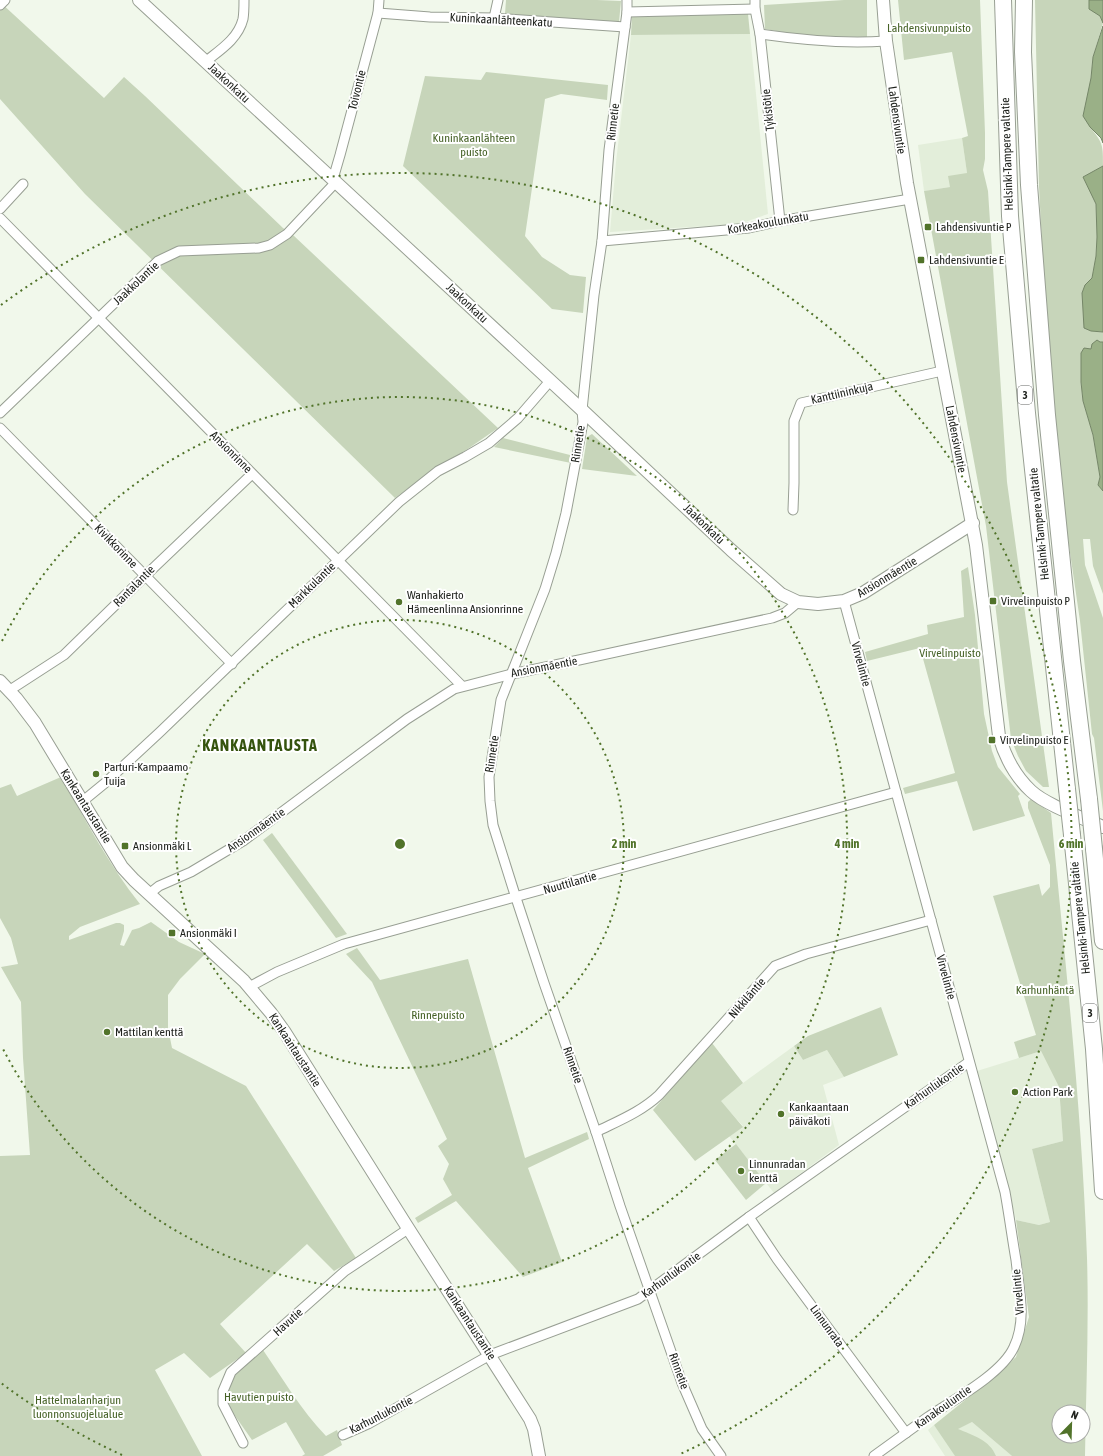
<svg xmlns="http://www.w3.org/2000/svg" width="1103" height="1456" viewBox="0 0 1103 1456" font-family="'Asap Condensed',sans-serif">
<style>
.built{fill:#e3eeda}
.green{fill:#c7d5ba;fill-rule:evenodd}
.water{fill:#9ab087;stroke:#758668}
.lines{fill:none;stroke-linecap:round;stroke-linejoin:round}
.street-casing{stroke:#989f93;stroke-width:11}
.secondary-casing{stroke:#989f93;stroke-width:14}
.highway-casing{stroke:#989f93;stroke-width:18}
.street{stroke:#fff;stroke-width:9}
.secondary{stroke:#fff;stroke-width:12}
.highway{stroke:#fff;stroke-width:16}
.highway-bridge-casing{stroke:#989f93;stroke-width:18;stroke-linecap:butt}
.highway-bridge{stroke:#fff;stroke-width:16}
.ring{fill:none;stroke:#51732a;stroke-width:2;stroke-dasharray:2 4}
.poi-dot{fill:#51732a;stroke:#fff;stroke-width:1.5}
.labels{text-anchor:middle;stroke-width:4;stroke-linejoin:round;paint-order:stroke}
.shield{fill:#fff;stroke:#636562;stroke-width:1}
.shield-label{font-size:11px;font-weight:bold;fill:#20231e}
.street-label{font-size:12px;fill:#20231e;stroke:#fff}
.park-label{font-size:12px;fill:#466227;stroke:#fff}
.poi-label{font-size:12px;fill:#20231e;stroke:#fff;text-anchor:start}
.district-label{font-size:16px;font-weight:bold;letter-spacing:1px;fill:#35530e;stroke:#fff}
.centre{fill:#51732a;stroke:#fff;stroke-width:2}
.ring-label{font-size:12px;text-anchor:middle;font-weight:bold;fill:#51732a;stroke:#fff;stroke-width:4;stroke-linejoin:round;paint-order:stroke}
</style>
<rect width="100%" height="100%" fill="#f1f8eb"/>
<g class="built">
<path d="M 750,34 L 768,214 L 739,224 L 610,232 L 616,162 L 631,35 Z"/>
<path d="M 962,138 L 967,173 L 950,187 L 924,191 L 918,145 Z"/>
<path d="M 794,1046 L 803,1060 L 827,1050 L 844,1077 L 823,1085 L 839,1145 L 774,1193 L 729,1136 L 743,1126 L 720,1101 L 743,1083 Z"/>
<path d="M 1041,1051 L 1059,1087 L 1063,1141 L 1032,1149 L 1050,1222 L 1039,1225 L 1016,1220 L 977,1071 Z"/>
<path d="M 972,1422 L 1012,1456 L 945,1456 L 928,1430 L 934,1425 L 945,1434 Z"/>
</g>
<g class="green">
<path d="M 506,0 L 597,0 L 621,1 L 619,22 L 505,14 Z"/>
<path d="M 844,0 L 867,0 L 867,37 L 806,36 L 765,29 L 764,5 Z"/>
<path d="M 898,0 L 980,0 L 985,133 L 985,159 L 983,170 L 988,191 L 1007,482 L 1049,787 L 1043,787 L 1026,771 L 1018,756 L 1011,739 L 986,526 L 924,191 L 950,187 L 948,176 L 967,173 L 962,138 L 968,136 L 952,52 L 904,60 Z"/>
<path d="M 1035,0 L 1089,0 L 1101,16 L 1103,23 L 1093,57 L 1091,78 L 1090,127 C 1103,143 1103,145 1103,166 L 1084,177 L 1096,204 L 1097,237 L 1096,256 L 1092,278 L 1085,285 L 1091,331 L 1103,332 L 1103,342 L 1099,342 L 1091,349 L 1081,353 L 1081,382 L 1083,401 L 1093,435 L 1100,477 L 1098,485 L 1103,491 L 1103,594 L 1093,566 L 1090,539 L 1083,539 L 1085,565 L 1103,618 L 1103,811 L 1094,738 L 1092,734 L 1080,621 L 1066,525 L 1049,379 L 1039,187 Z"/>
<path d="M 0,2 L 104,98 L 124,77 L 145,96 L 283,228 L 293,235 L 498,428 L 459,455 L 440,465 L 395,498 L 85,194 L 0,99 Z"/>
<path d="M 748,14 L 750,34 L 631,35 L 632,15 Z"/>
<path d="M 486,72 L 608,85 L 607,100 L 561,94 L 545,99 L 525,236 L 542,257 L 570,275 L 586,277 L 583,313 L 552,309 L 403,166 L 425,76 L 481,80 Z"/>
<path d="M 592,434 L 637,476 L 582,469 L 587,437 Z"/>
<path d="M 503,438 L 570,455 L 571,463 L 494,447 Z"/>
<path d="M 968,567 L 975,615 L 984,714 L 992,751 L 998,767 L 1020,794 L 1018,796 L 1025,816 L 973,831 L 957,781 L 905,794 L 903,788 L 955,773 L 920,648 L 867,661 L 865,652 L 928,634 L 927,625 L 964,617 L 961,571 Z"/>
<path d="M 61,777 C 86,821 109,865 140,904 L 80,927 L 69,936 L 69,940 L 116,923 L 120,923 L 124,925 L 124,931 L 120,945 L 124,946 L 132,930 L 139,928 L 151,922 L 179,942 L 205,954 L 180,979 L 168,995 L 168,1028 L 172,1048 L 246,1086 L 356,1258 L 334,1271 L 307,1244 L 220,1324 L 246,1353 L 210,1378 L 184,1353 L 155,1370 L 202,1456 L 0,1456 L 0,1156 L 30,1155 L 23,1058 L 21,1002 L 1,967 L 18,964 L 11,938 L 0,918 L 0,788 L 11,784 L 17,796 Z"/>
<path d="M 1031,799 L 1051,813 C 1065,961 1082,1110 1087,1258 C 1089,1324 1086,1390 1085,1456 L 1012,1456 L 972,1422 L 958,1429 C 972,1435 990,1440 996,1456 L 955,1456 L 934,1425 L 1000,1372 L 1016,1357 L 1029,1317 L 1016,1220 L 1039,1225 L 1050,1222 L 1032,1149 L 1063,1141 L 1059,1087 L 1041,1051 L 1019,1058 L 1014,1042 L 1036,1035 L 993,896 L 1039,884 L 1042,896 L 1050,887 L 1050,865 L 1028,808 L 1028,802 ZM 1059,1412 L 1083,1412 L 1083,1436 L 1059,1436 Z"/>
<path d="M 272,833 L 347,934 L 336,938 L 263,840 Z"/>
<path d="M 357,948 L 380,980 L 468,959 L 525,1158 L 587,1132 L 589,1139 L 528,1168 L 562,1262 L 523,1277 L 456,1201 L 418,1223 L 415,1218 L 452,1195 L 443,1179 L 449,1164 L 438,1146 L 447,1139 L 372,982 L 346,954 Z"/>
<path d="M 881,1007 L 898,1055 L 844,1077 L 827,1050 L 803,1060 L 794,1046 L 808,1036 Z"/>
<path d="M 712,1043 L 743,1083 L 721,1101 L 743,1127 L 695,1161 L 653,1110 Z"/>
<path d="M 736,1144 L 766,1183 L 746,1200 L 715,1160 Z"/>
<path d="M 263,1350 C 283,1379 301,1410 326,1436 L 337,1430 L 342,1445 L 323,1456 L 302,1456 L 305,1454 L 286,1422 L 252,1440 L 226,1403 L 226,1391 L 233,1373 Z"/>
</g>
<g class="water">
<path d="M 1089,0 L 1103,0 L 1103,23 L 1100,16 L 1089,9 Z"/>
<path d="M 1103,26 L 1103,143 L 1101,138 L 1090,127 L 1083,116 L 1091,78 L 1093,57 Z"/>
<path d="M 1103,166 L 1103,332 L 1091,331 L 1084,328 L 1082,293 L 1085,285 L 1092,278 L 1096,256 L 1097,237 L 1096,204 L 1083,177 Z"/>
<path d="M 1097,340 L 1100,342 L 1103,342 L 1103,491 L 1098,485 L 1100,477 L 1093,435 L 1083,401 L 1081,382 L 1081,353 L 1084,348 L 1091,349 L 1092,344 Z"/>
</g>
<g class="lines">
<defs>
<g id="street">
<path d="M 627,0 L 627,12 L 609,150 L 602,241 L 594,295 L 582,410 L 583,422 L 576,460 L 566,513 L 556,553 L 545,589 L 501,700 L 489,777 L 490,801 L 493,825 L 516,898 L 544,983 L 596,1132 L 620,1206 L 682,1383 L 702,1429 L 721,1456"/>
<path d="M 755,0 L 755,9 L 760,34 L 780,221"/>
<path d="M 0,5 L 5,0"/>
<path d="M 627,12 L 755,9"/>
<path d="M 378,13 L 430,17 L 494,18 L 625,27"/>
<path d="M 494,18 L 498,0"/>
<path d="M 760,34 C 801,40 844,44 886,41"/>
<path d="M 205,62 C 220,50 238,39 243,19 C 244,13 244,6 244,0"/>
<path d="M 333,179 L 340,155 L 378,13 L 379,0"/>
<path d="M 0,209 L 23,184"/>
<path d="M 0,218 L 462,686"/>
<path d="M 602,241 L 749,228 L 780,221 L 910,199"/>
<path d="M 0,413 L 158,261 L 179,251 L 259,248 L 270,245 L 287,234 L 336,182"/>
<path d="M 0,428 L 232,664"/>
<path d="M 793,510 L 794,483 L 794,421 L 801,403 L 942,371"/>
<path d="M 844,601 L 1005,1192 C 1009,1214 1012,1237 1016,1260 C 1019,1289 1027,1320 1014,1347 C 1002,1374 953,1400 928,1417 C 910,1430 892,1443 874,1456"/>
<path d="M 10,690 L 64,655 L 145,576 L 252,474"/>
<path d="M 83,801 L 105,783 L 160,732 L 399,502 L 438,471 L 465,457 L 489,443 L 518,418 L 550,381"/>
<path d="M 149,894 L 159,886 L 191,872 L 243,841 L 407,719 L 454,689 L 512,674 L 579,660 L 772,618 L 785,613 L 798,602"/>
<path d="M 249,987 L 277,972 L 344,944 L 896,792"/>
<path d="M 596,1132 C 618,1121 641,1112 659,1095 L 775,966 L 806,954 L 931,920"/>
<path d="M 749,1217 L 777,1259 L 906,1433"/>
<path d="M 343,1435 L 368,1424 L 490,1355 L 638,1299 L 749,1217 L 969,1062"/>
<path d="M 243,1443 L 223,1404 L 223,1391 L 231,1372 L 345,1271 L 408,1229"/>
</g>
<g id="secondary">
<path d="M 139,0 L 582,410 L 731,550 L 781,594 L 798,602 L 818,604 L 844,601 L 863,593 L 973,523"/>
<path d="M 883,0 L 886,41 L 907,183 L 976,545 L 999,736 C 1005,757 1015,776 1031,791 C 1046,805 1083,818 1103,827"/>
<path d="M 0,681 L 16,698 L 35,723 L 122,867 L 134,880 L 244,981 L 271,1013 L 284,1031 L 406,1225 L 530,1419 L 534,1429 L 539,1456"/>
</g>
<g id="highway">
<path d="M 1003,0 L 1010,216 L 1027,413 L 1067,789"/>
<path d="M 1024,0 L 1023,52 L 1029,185 L 1047,415 L 1072,661 L 1089,799"/>
<path d="M 1072,835 L 1094,1049 L 1103,1191"/>
<path d="M 1094,849 L 1103,941"/>
</g>
</defs>
<use href="#street" class="street-casing"/>
<use href="#secondary" class="secondary-casing"/>
<use href="#highway" class="highway-casing"/>
<use href="#street" class="street"/>
<use href="#secondary" class="secondary"/>
<use href="#highway" class="highway"/>
<defs>
<g id="highway-bridge">
<path d="M 1067,789 L 1072,835"/>
<path d="M 1089,799 L 1094,849"/>
</g>
</defs>
<use href="#highway-bridge" class="highway-bridge-casing"/>
<use href="#highway-bridge" class="highway-bridge"/>
</g>
<g class="ring">
<circle cx="400" cy="844" r="224"/>
<path d="M2 641A447 447 0 1 1 2 1047"/>
<path d="M122 1455A671 671 0 0 1 1 1383M1 305A671 671 0 1 1 678 1455"/>
</g>
<g class="poi-dot">
<rect x="924" y="223" width="8" height="8" rx="2"/>
<rect x="917" y="256" width="8" height="8" rx="2"/>
<rect x="989" y="597" width="8" height="8" rx="2"/>
<circle cx="399" cy="602" r="4"/>
<rect x="988" y="736" width="8" height="8" rx="2"/>
<circle cx="96" cy="774" r="4"/>
<rect x="121" y="842" width="8" height="8" rx="2"/>
<rect x="168" y="929" width="8" height="8" rx="2"/>
<circle cx="107" cy="1032" r="4"/>
<circle cx="1015" cy="1092" r="4"/>
<circle cx="781" cy="1114" r="4"/>
<circle cx="741" cy="1171" r="4"/>
</g>
<g class="labels">
<g class="shield">
<rect x="1018" y="386" width="14" height="18" rx="3"/>
<rect x="1083" y="1004" width="14" height="18" rx="3"/>
</g>
<g class="shield-label">
<text x="1025" y="399">3</text>
<text x="1090" y="1017">3</text>
</g>
<g class="street-label">
<text transform="translate(501 20) rotate(3)" y="4">Kuninkaanlähteenkatu</text>
<text transform="translate(229 83) rotate(43)" y="4">Jaakonkatu</text>
<text transform="translate(357 90) rotate(-76)" y="4">Toivontie</text>
<text transform="translate(768 110) rotate(-96)" y="4">Tykistötie</text>
<text transform="translate(897 120) rotate(82)" y="4">Lahdensivuntie</text>
<text transform="translate(613 122) rotate(-83)" y="4">Rinnetie</text>
<text transform="translate(1007 154) rotate(-92)" y="4">Helsinki-Tampere valtatie</text>
<text transform="translate(768 223) rotate(-10)" y="4">Korkeakoulunkatu</text>
<text transform="translate(136 283) rotate(-43)" y="4">Jaakkolantie</text>
<text transform="translate(467 303) rotate(43)" y="4">Jaakonkatu</text>
<text transform="translate(842 393) rotate(-13)" y="4">Kanttiininkuja</text>
<text transform="translate(956 439) rotate(79)" y="4">Lahdensivuntie</text>
<text transform="translate(578 444) rotate(-81)" y="4">Rinnetie</text>
<text transform="translate(231 452) rotate(45)" y="4">Ansionrinne</text>
<text transform="translate(704 524) rotate(44)" y="4">Jaakonkatu</text>
<text transform="translate(1039 524) rotate(-96)" y="4">Helsinki-Tampere valtatie</text>
<text transform="translate(116 546) rotate(46)" y="4">Kivikkorinne</text>
<text transform="translate(887 577) rotate(-31)" y="4">Ansionmäentie</text>
<text transform="translate(312 585) rotate(-44)" y="4">Markkulantie</text>
<text transform="translate(134 586) rotate(-45)" y="4">Rantalantie</text>
<text transform="translate(861 664) rotate(75)" y="4">Virvelintie</text>
<text transform="translate(544 667) rotate(-11)" y="4">Ansionmäentie</text>
<text transform="translate(492 754) rotate(-81)" y="4">Rinnetie</text>
<text transform="translate(86 806) rotate(58)" y="4">Kankaantaustantie</text>
<text transform="translate(256 830) rotate(-35)" y="4">Ansionmäentie</text>
<text transform="translate(570 883) rotate(-16)" y="4">Nuuttilantie</text>
<text transform="translate(1080 918) rotate(-96)" y="4">Helsinki-Tampere valtatie</text>
<text transform="translate(946 977) rotate(75)" y="4">Virvelintie</text>
<text transform="translate(747 998) rotate(-49)" y="4">Nikkiläntie</text>
<text transform="translate(295 1050) rotate(57)" y="4">Kankaantaustantie</text>
<text transform="translate(573 1065) rotate(71)" y="4">Rinnetie</text>
<text transform="translate(934 1086) rotate(-35)" y="4">Karhunlukontie</text>
<text transform="translate(671 1275) rotate(-36)" y="4">Karhunlukontie</text>
<text transform="translate(1018 1292) rotate(-95)" y="4">Virvelintie</text>
<text transform="translate(288 1322) rotate(-42)" y="4">Havutie</text>
<text transform="translate(470 1323) rotate(57)" y="4">Kankaantaustantie</text>
<text transform="translate(827 1326) rotate(54)" y="4">Linnunrata</text>
<text transform="translate(679 1371) rotate(70)" y="4">Rinnetie</text>
<text transform="translate(943 1407) rotate(-35)" y="4">Kanakouluntie</text>
<text transform="translate(381 1415) rotate(-27)" y="4">Karhunlukontie</text>
</g>
<g class="park-label">
<text x="929" y="32">Lahdensivunpuisto</text>
<text x="474" y="142">Kuninkaanlähteen<tspan x="474" dy="14">puisto</tspan></text>
<text x="950" y="657">Virvelinpuisto</text>
<text x="1045" y="994">Karhunhäntä</text>
<text x="438" y="1019">Rinnepuisto</text>
<text x="259" y="1401">Havutien puisto</text>
<text x="78" y="1404">Hattelmalanharjun<tspan x="78" dy="14">luonnonsuojelualue</tspan></text>
</g>
<g class="poi-label">
<text x="936" y="231">Lahdensivuntie P</text>
<text x="929" y="264">Lahdensivuntie E</text>
<text x="407" y="599">Wanhakierto<tspan x="407" dy="14">Hämeenlinna Ansionrinne</tspan></text>
<text x="1001" y="605">Virvelinpuisto P</text>
<text x="1000" y="744">Virvelinpuisto E</text>
<text x="104" y="771">Parturi-Kampaamo<tspan x="104" dy="14">Tuija</tspan></text>
<text x="133" y="850">Ansionmäki L</text>
<text x="180" y="937">Ansionmäki I</text>
<text x="115" y="1036">Mattilan kenttä</text>
<text x="1023" y="1096">Action Park</text>
<text x="789" y="1111">Kankaantaan<tspan x="789" dy="14">päiväkoti</tspan></text>
<text x="749" y="1168">Linnunradan<tspan x="749" dy="14">kenttä</tspan></text>
</g>
<g class="district-label">
<text x="260" y="751">KANKAANTAUSTA</text>
</g>
</g>
<circle cx="400" cy="844" r="6" class="centre"/>
<g class="ring-label">
<text x="624" y="848">2 min</text>
<text x="847" y="848">4 min</text>
<text x="1071" y="848">6 min</text>
</g>
<g transform="translate(1071 1424) rotate(23)"><circle r="19" fill="#ffffff" stroke="#a6a7a5"/>
<path d="M0-3L7 15L0 10L-7 15Z" fill="#51732a"/>
<text y="-6" font-size="11" font-weight="bold" text-anchor="middle" fill="#20231e">N</text>
</g>
</svg>
